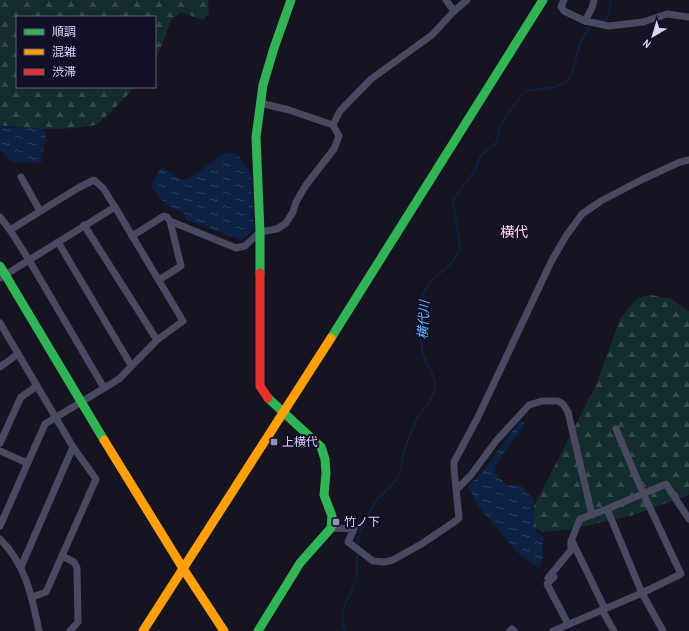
<svg xmlns="http://www.w3.org/2000/svg" width="689" height="631" viewBox="0 0 689 631" font-family="'Archivo Narrow','Noto Sans JP',sans-serif">
<style>
.forest{fill:url(#forest-firs)}
.water{fill:url(#water-ripples)}
.lines{fill:none;stroke-linecap:round;stroke-linejoin:round}
.stream{stroke:#0d2144;stroke-width:2}
.street{stroke:#4a4962;stroke-width:7}
.fast{stroke:#30b455;stroke-width:9}
.slow{stroke:#ff9f0a;stroke-width:9}
.jam{stroke:#e5322d;stroke-width:9}
.poi-dot{fill:#9591b1;stroke:#130f26;stroke-width:1.5}
.labels{text-anchor:middle;stroke-width:4;stroke-linejoin:round;paint-order:stroke}
.poi-label{font-size:12px;fill:#d9d4ff;stroke:#130f26;text-anchor:start}
.water-label{font-size:13px;font-style:italic;fill:#62b6ff;stroke:#130f26}
.quarter-label{font-size:14px;fill:#ffd6f0;stroke:#130f26}
</style>
<defs>
<pattern id="forest-firs" width="22" height="20" patternUnits="userSpaceOnUse"><rect width="22" height="20" fill="#132c2d"/><path d="M5 1l3.5 6h-7zM16 11l3.5 6h-7z" fill="#354a4c"/></pattern>
<pattern id="water-ripples" width="26" height="14" patternUnits="userSpaceOnUse"><rect width="26" height="14" fill="#0d2144"/><path d="M2 4q2-2 4 0t4 0M15 11q2-2 4 0t4 0" fill="none" stroke="#304060"/></pattern>
</defs>
<rect width="100%" height="100%" fill="#161421"/>
<g class="forest">
<path d="M 0,0 L 208,0 L 209,13 L 203,20 L 181,12 L 171,20 L 155,63 L 155,17 L 17,17 L 17,87 L 135,87 C 129,94 101,123 95,125 C 73,131 22,129 0,125 Z"/>
<path d="M 651,295 L 672,299 L 685,309 L 689,311 L 689,495 L 630,516 L 567,530 L 542,532 L 535,528 L 530,524 L 528,518 L 596,385 L 620,319 L 628,308 L 638,298 Z"/>
</g>
<g class="water">
<path d="M 0,125 L 14,128 L 41,128 L 46,133 L 41,163 L 12,162 L 0,150 Z"/>
<path d="M 225,153 L 233,153 L 240,158 L 251,173 L 254,230 L 241,240 L 187,220 L 182,212 C 166,206 161,201 151,186 L 158,172 L 161,168 L 165,169 L 181,180 L 188,179 Z"/>
<path d="M 520,422 L 524,423 L 524,426 L 507,448 L 494,468 L 495,473 L 507,485 L 520,485 L 534,500 L 534,528 L 537,533 L 544,537 L 542,548 L 543,558 L 539,568 L 518,553 L 478,506 L 468,486 L 484,470 L 515,427 Z"/>
</g>
<g class="lines">
<g class="stream">
<path d="M 595,20 L 607,20 L 611,0"/>
<path d="M 357,547 C 359,529 366,515 377,500 L 377,499 C 384,492 393,485 398,477 C 402,471 401,462 403,456 C 406,444 411,431 417,419 C 423,408 435,399 435,385 C 435,375 427,366 424,357 C 420,347 420,311 422,300 C 425,277 455,269 460,247 L 453,200 L 475,170 L 481,155 L 496,143 L 501,125 L 508,113 L 525,91 L 554,87 L 566,83 L 571,75 L 580,44 L 591,24"/>
<path d="M 345,631 C 337,607 349,601 356,580 C 358,571 356,561 357,551"/>
</g>
<g class="street">
<path d="M 446,0 L 454,11"/>
<path d="M 564,0 L 561,7 L 564,11 L 585,21 L 609,26 L 643,22 L 667,14 L 689,17"/>
<path d="M 585,21 L 592,8 L 594,0"/>
<path d="M 333,125 L 340,111 L 371,79 L 432,35 L 454,11 L 467,0"/>
<path d="M 21,177 L 40,211"/>
<path d="M 0,217 L 10,230 L 29,260 L 104,388"/>
<path d="M 84,225 L 157,340"/>
<path d="M 132,236 L 164,216 L 167,217 L 170,221 L 236,248 L 245,246 L 260,232 L 277,229 L 286,223 L 293,212 L 296,202 L 306,185 L 334,149 L 339,136 L 333,125 L 289,110 L 260,103"/>
<path d="M 58,242 L 131,365"/>
<path d="M 0,278 L 115,207"/>
<path d="M 159,280 L 181,266 L 170,221"/>
<path d="M 0,323 L 73,447 L 96,479 L 46,592 L 32,597"/>
<path d="M 0,367 L 18,354"/>
<path d="M 0,443 L 21,397 L 37,386"/>
<path d="M 0,451 L 27,463"/>
<path d="M 457,489 L 471,475 L 496,441 L 529,405 L 542,401 L 558,401 L 563,404 L 568,412 L 592,515"/>
<path d="M 607,509 L 666,484 L 689,519"/>
<path d="M 0,526 L 45,424 L 119,379 L 157,340 L 183,321 L 115,207 L 103,188 L 94,180 L 78,188 L 10,230"/>
<path d="M 331,528 L 354,529 L 348,542 L 373,561 L 384,562 L 393,560 L 423,543 L 457,520 L 459,518 L 454,468 L 454,462 L 478,417 L 551,262 L 566,236 L 582,214 L 601,201 L 641,180 L 680,162 L 689,160"/>
<path d="M 0,539 C 26,565 32,597 39,631"/>
<path d="M 572,541 L 605,609"/>
<path d="M 62,556 L 74,562 L 77,568 L 78,622 L 70,631"/>
<path d="M 21,567 L 73,447"/>
<path d="M 554,577 L 547,584 L 568,624"/>
<path d="M 548,578 L 571,550 L 571,541 L 580,519 L 607,509 L 642,593 L 663,631"/>
<path d="M 602,610 L 614,631"/>
<path d="M 510,631 L 512,629 L 514,631"/>
<path d="M 553,631 L 642,593 L 681,574 L 643,493 L 616,429"/>
</g>
<g class="fast">
<path d="M 0,266 L 104,440"/>
<path d="M 260,273 L 260,232 L 256,137 L 263,85 L 274,48 L 291,0"/>
<path d="M 331,338 L 543,0"/>
<path d="M 258,631 L 300,563 L 331,528 L 332,516 L 324,495 L 326,473 L 325,459 L 321,447 L 268,398"/>
</g>
<g class="slow">
<path d="M 104,440 L 184,570 L 224,631"/>
<path d="M 143,631 L 331,338"/>
</g>
<path class="jam" d="M 260,273 L 260,386 L 268,398"/>
</g>
<g class="poi-dot">
<rect x="270" y="438" width="8" height="8" rx="2"/>
<rect x="332" y="518" width="8" height="8" rx="2"/>
</g>
<g class="labels">
<g class="poi-label">
<text x="282" y="446">上横代</text>
<text x="344" y="526">竹ノ下</text>
</g>
<g class="water-label">
<text transform="translate(423 320) rotate(-87)" y="5">横代川</text>
</g>
<g class="quarter-label">
<text x="514" y="237">横代</text>
</g>
</g>
<rect x="16" y="16" width="140" height="72" fill="#130f26" stroke="#625e7d"/>
<rect x="24" y="29" width="20" height="6" fill="#30b455" stroke="#625e7d"/>
<text x="52" y="36" font-size="12" fill="#d9d4ff">順調</text>
<rect x="24" y="49" width="20" height="6" fill="#ff9f0a" stroke="#625e7d"/>
<text x="52" y="56" font-size="12" fill="#d9d4ff">混雑</text>
<rect x="24" y="69" width="20" height="6" fill="#e5322d" stroke="#625e7d"/>
<text x="52" y="76" font-size="12" fill="#d9d4ff">渋滞</text>
<g transform="translate(653 36) rotate(218)" stroke="#130f26" stroke-width="3" paint-order="stroke">
<path d="M0-3L7 15L0 10L-7 15Z" fill="#d9d4ff"/>
<text y="-6" font-size="11" font-weight="bold" text-anchor="middle" fill="#d9d4ff">N</text>
</g>
</svg>
